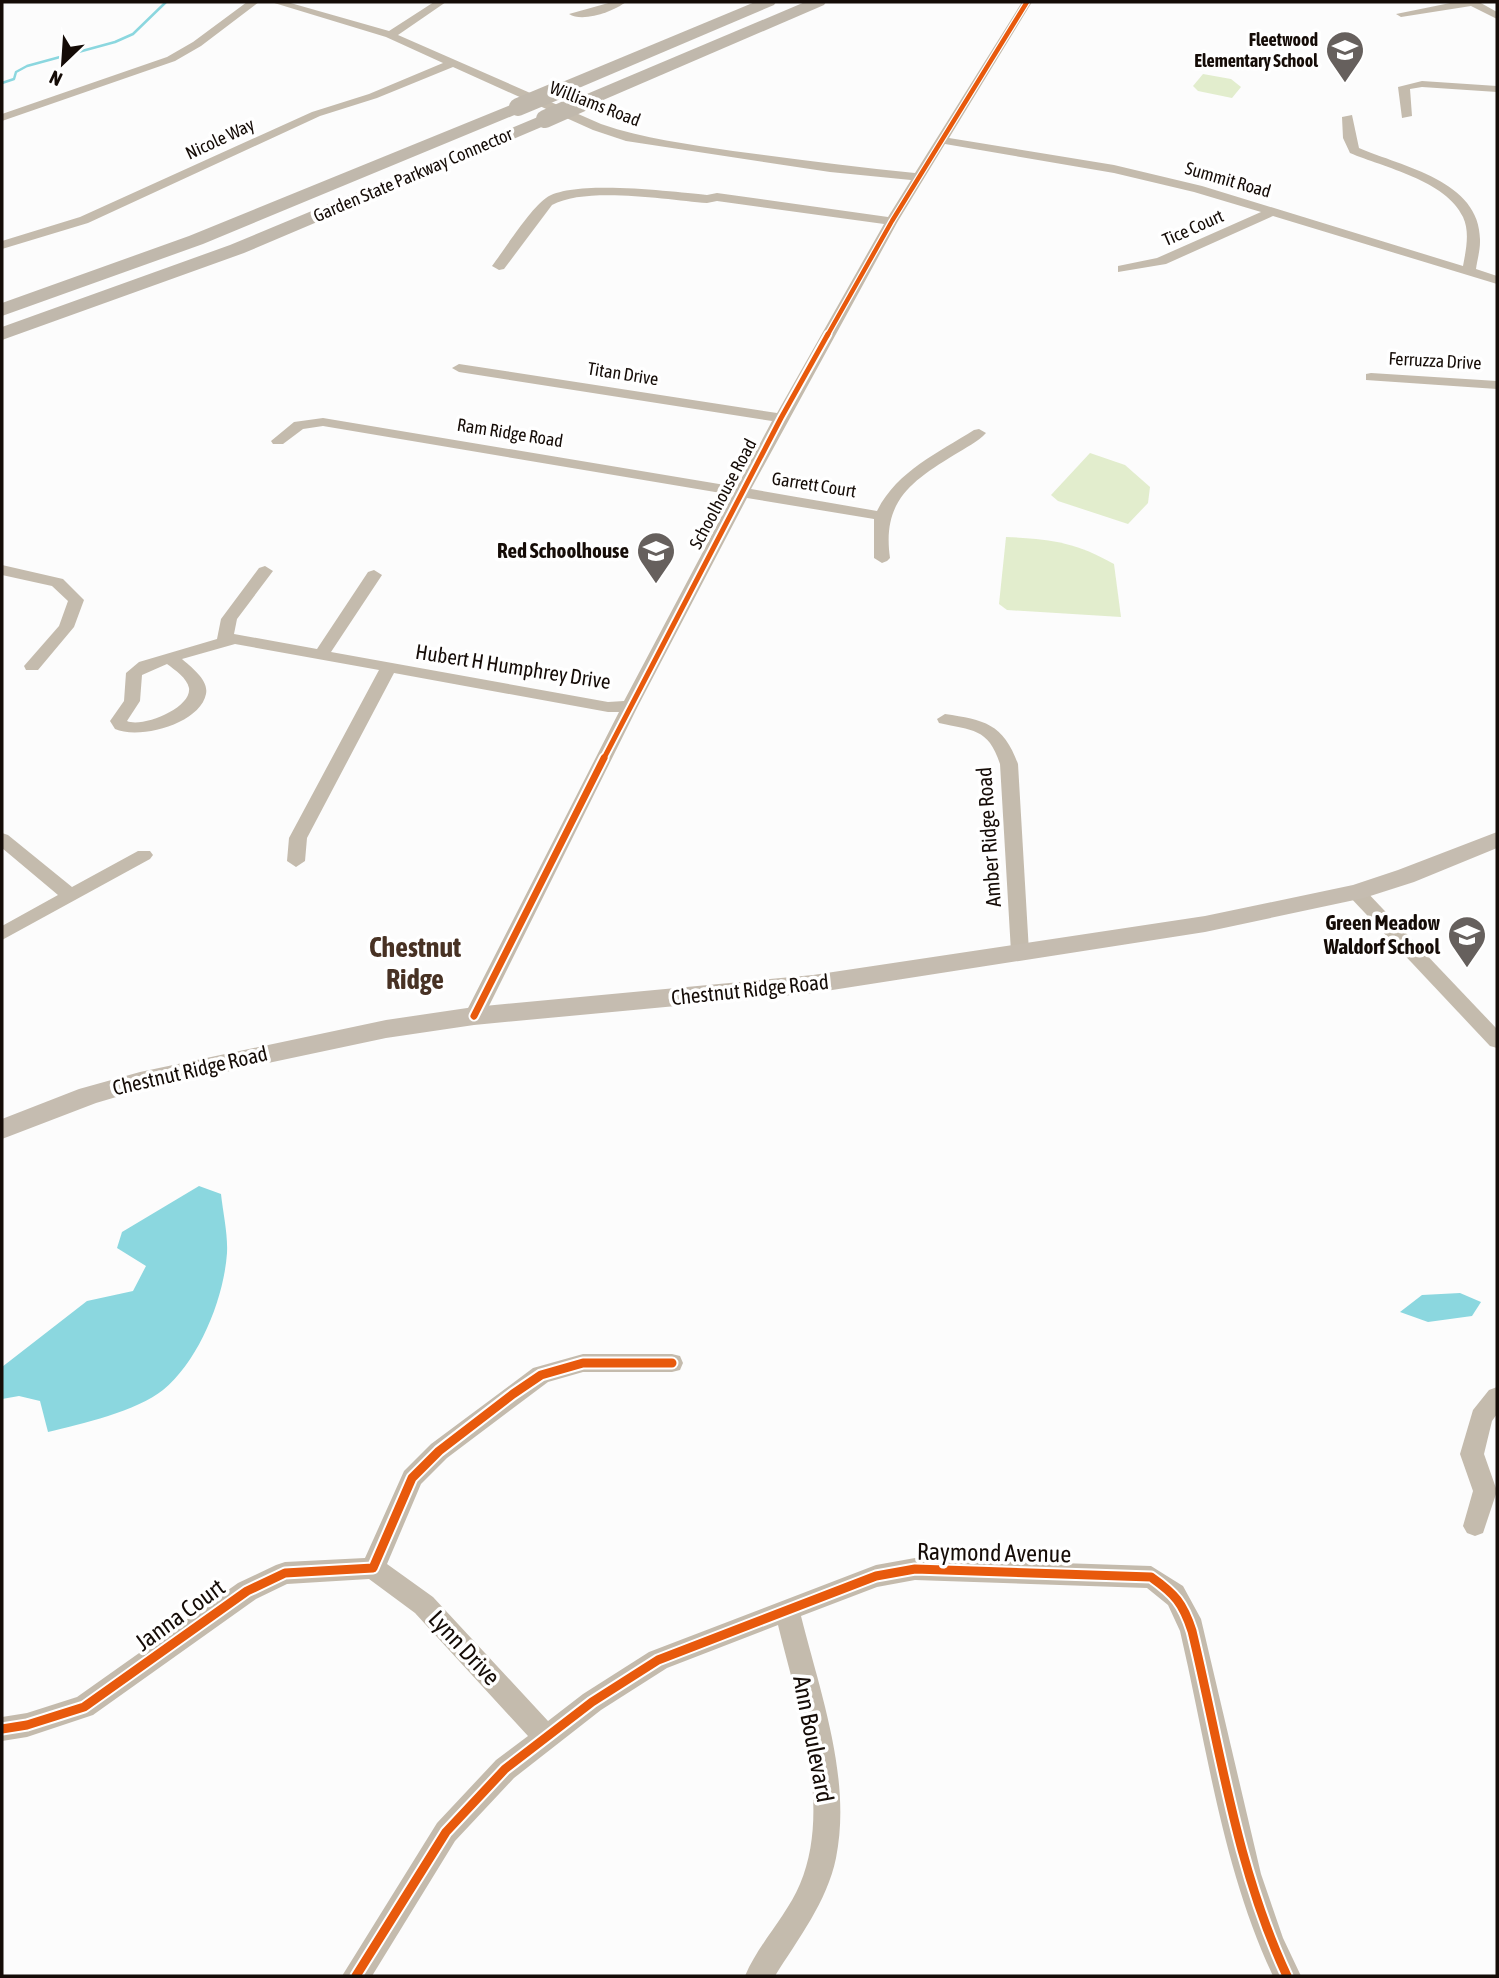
<svg xmlns="http://www.w3.org/2000/svg" width="1499" height="1978" viewBox="0 0 1499 1978" font-family="'Asap Condensed',sans-serif">
<style>
.green{fill:#e2edcd}
.water{fill:#8bd7df}
.lines{fill:none;stroke-linecap:round;stroke-linejoin:round}
.stream{stroke:#8bd7df;stroke-width:2.5}
.minor{fill:#c4bbad;fill-rule:evenodd}
.major{fill:#c5bcb0;fill-rule:evenodd}
.highway{fill:#c0b8ac;fill-rule:evenodd}
.highway-bridge{stroke:#c0b8ac;stroke-width:18}
.cycleway-far3-casing{stroke:#fff;stroke-width:7}
.cycleway-far2-casing{stroke:#fff;stroke-width:9}
.cycleway-far1-casing{stroke:#fff;stroke-width:11}
.cycleway-casing{stroke:#fff;stroke-width:13}
.cycleway-far3{stroke:#e8590c;stroke-width:4.5}
.cycleway-far2{stroke:#e8590c;stroke-width:5}
.cycleway-far1{stroke:#e8590c;stroke-width:7}
.cycleway{stroke:#e8590c;stroke-width:9}
.labels{text-anchor:middle;stroke-width:7;stroke-linejoin:round;paint-order:stroke}
.far-poi-label{font-size:18px;font-weight:bold;fill:#150c07;stroke:#fff;text-anchor:end}
.far-street-label{font-size:18px;fill:#150c07;stroke:#fff}
.poi-label{font-size:21px;font-weight:bold;fill:#150c07;stroke:#fff;text-anchor:end}
.street-label{font-size:21px;fill:#150c07;stroke:#fff}
.near-street-label{font-size:24px;fill:#150c07;stroke:#fff}
.district-label{font-size:28px;font-weight:bold;fill:#483224;stroke:#fff}
</style>
<rect width="100%" height="100%" fill="#fcfcfc"/>
<g class="green">
<path d="M 1203,74 L 1231,79 L 1241,87 L 1232,98 L 1198,91 L 1193,86 Z"/>
<path d="M 1090,453 L 1125,465 L 1150,487 L 1148,503 L 1128,524 L 1058,501 L 1051,495 Z"/>
<path d="M 1006,537 C 1050,539 1075,542 1114,564 L 1121,617 L 1007,610 L 999,604 Z"/>
</g>
<g class="water">
<path d="M 199,1186 L 221,1194 C 223,1213 228,1234 227,1253 C 224,1298 199,1361 163,1390 C 137,1411 81,1424 48,1432 L 40,1401 L 19,1396 L 2,1399 L 2,1367 L 87,1301 L 133,1291 L 146,1266 L 117,1248 L 122,1232 Z"/>
<path d="M 1460,1293 L 1481,1302 L 1472,1316 L 1428,1322 L 1400,1312 L 1422,1295 Z"/>
</g>
<g class="lines">
<path class="stream" d="M 2,83 L 14,79 L 16,72 L 27,66 L 115,42 L 133,34 L 166,2"/>
<g class="minor">
<path d="M 247,2 L 259,2 L 201,46 L 175,61 L 2,121 L 2,114 L 167,57 L 193,42 Z"/>
<path d="M 271,2 L 287,2 L 389,31 L 434,2 L 446,2 L 398,35 L 601,124 C 644,139 688,144 733,151 C 794,159 854,167 915,173 L 1022,2 L 1032,2 L 949,138 L 1114,165 L 1202,186 L 1463,266 C 1466,250 1470,232 1463,217 C 1447,181 1383,167 1350,153 L 1343,138 L 1342,117 L 1352,115 L 1359,148 C 1403,167 1482,181 1480,242 C 1480,251 1477,261 1476,269 L 1497,276 L 1497,284 L 1273,216 L 1166,264 L 1118,272 L 1118,266 L 1157,258 L 1261,212 L 1194,192 L 1114,173 L 945,144 L 898,221 L 751,489 L 877,511 C 897,471 938,453 974,430 L 979,429 L 986,433 C 978,442 965,448 954,455 C 910,482 882,502 890,558 L 887,561 L 882,563 L 874,558 L 874,519 L 747,498 L 638,706 L 484,1016 L 481,1021 L 467,1021 L 464,1016 L 619,712 L 608,712 L 394,673 L 307,838 L 305,861 L 296,867 L 287,861 L 289,838 L 379,670 L 235,644 L 182,659 C 191,667 209,680 206,694 C 200,724 139,740 115,729 L 110,721 L 124,701 L 126,673 L 139,662 L 217,639 L 221,619 L 259,568 L 265,566 L 273,571 L 237,619 L 234,634 L 317,649 L 368,572 L 374,570 L 382,575 L 331,652 L 608,702 L 624,701 L 733,495 L 323,426 L 303,429 L 283,444 L 273,444 L 271,441 L 294,422 L 323,418 L 737,487 L 772,421 L 459,372 L 452,368 L 459,364 L 777,413 L 884,224 L 717,201 L 707,203 C 668,200 586,186 552,205 L 504,269 L 499,270 L 492,266 C 504,250 531,208 546,198 C 573,179 673,192 707,195 L 717,193 L 888,217 L 911,180 L 830,172 L 626,141 L 593,130 L 453,67 L 377,98 L 320,116 L 88,223 L 2,249 L 2,241 L 80,217 L 312,112 L 369,94 L 443,63 L 386,37 ZM 167,664 C 175,670 187,678 189,688 C 192,708 142,728 127,721 L 140,701 L 142,675 Z"/>
<path d="M 612,2 L 626,2 C 614,11 583,23 569,14 Z"/>
<path d="M 1455,2 L 1479,2 L 1497,12 L 1497,19 L 1471,6 L 1401,17 L 1396,14 Z"/>
<path d="M 1422,81 L 1497,86 L 1497,92 L 1422,87 L 1410,89 L 1412,116 L 1402,118 L 1398,87 Z"/>
<path d="M 1371,373 L 1497,381 L 1497,389 L 1366,380 L 1366,374 Z"/>
<path d="M 2,565 L 63,579 L 84,600 L 74,627 L 38,670 L 26,670 L 24,666 L 59,626 L 68,601 L 52,586 L 2,575 Z"/>
<path d="M 945,714 C 984,720 1003,723 1018,764 L 1029,952 L 1027,957 L 1013,957 L 1011,952 L 1000,764 C 988,727 972,731 939,723 L 937,719 Z"/>
<path d="M 2,833 L 8,835 L 72,887 L 138,851 L 150,851 L 153,855 L 150,859 L 2,940 L 2,926 L 58,895 L 2,848 Z"/>
<path d="M 1356,886 L 1363,888 L 1497,1029 L 1497,1048 L 1490,1046 L 1349,896 L 1347,892 L 1349,888 Z"/>
<path d="M 583,1354 L 672,1354 L 680,1356 L 683,1363 L 680,1370 L 672,1372 L 583,1372 L 548,1382 L 447,1458 L 421,1484 L 387,1564 L 433,1597 L 548,1721 L 583,1694 L 649,1652 L 876,1565 L 915,1558 L 1151,1566 L 1183,1586 L 1201,1619 L 1261,1874 L 1283,1938 L 1301,1976 L 1273,1976 C 1222,1867 1207,1747 1180,1631 L 1168,1605 L 1147,1588 L 915,1580 L 877,1587 L 801,1616 C 820,1692 852,1779 836,1858 C 827,1902 798,1939 775,1976 L 745,1976 C 759,1943 786,1917 800,1884 C 833,1806 797,1703 778,1625 L 667,1668 L 601,1710 L 514,1778 L 455,1841 L 372,1976 L 342,1976 L 437,1823 L 496,1760 L 528,1736 L 415,1613 L 369,1579 L 287,1584 L 256,1599 L 93,1715 L 27,1737 L 2,1741 L 2,1717 L 27,1713 L 77,1697 L 238,1583 L 276,1565 L 285,1562 L 365,1558 L 404,1471 L 431,1444 L 533,1368 Z"/>
<path d="M 1497,1387 L 1497,1414 L 1492,1421 L 1484,1454 L 1497,1491 L 1483,1533 L 1475,1536 L 1467,1533 L 1463,1526 L 1473,1491 L 1460,1454 L 1473,1410 L 1489,1390 Z"/>
</g>
<path class="major" d="M 1497,832 L 1497,848 L 1414,882 L 1364,898 L 1205,932 L 813,993 L 474,1025 L 386,1038 L 140,1090 L 96,1103 L 2,1139 L 2,1119 L 79,1089 L 140,1072 L 386,1020 L 474,1007 L 813,975 L 1205,916 L 1353,885 L 1398,870 Z"/>
<g class="highway">
<path d="M 755,2 L 776,2 L 774,5 L 560,96 L 554,97 L 546,92 L 548,88 Z"/>
<path d="M 805,2 L 826,2 L 824,5 L 587,107 L 575,107 L 573,103 L 575,99 Z"/>
<path d="M 518,102 L 524,103 L 526,107 L 524,111 L 203,244 L 2,316 L 2,303 L 189,236 Z"/>
<path d="M 545,114 L 551,115 L 554,119 L 551,123 L 244,253 L 2,340 L 2,327 L 230,245 Z"/>
</g>
<g class="highway-bridge">
<path d="M 518,107 L 554,92"/>
<path d="M 545,119 L 581,103"/>
</g>
<defs>
<path id="cycleway-far3" d="M 827,336 L 892,221 L 1027,2"/>
<path id="cycleway-far2" d="M 603,760 L 781,418 L 828,334"/>
<path id="cycleway-far1" d="M 474,1016 L 604,758"/>
<g id="cycleway">
<path d="M 2,1729 L 27,1725 L 84,1707 L 247,1591 L 285,1573 L 373,1568 L 412,1478 L 439,1451 L 513,1394 L 541,1375 L 583,1363 L 672,1363"/>
<path d="M 356,1976 L 446,1832 L 505,1769 L 592,1702 L 658,1660 L 876,1576 L 915,1569 L 1151,1577 C 1175,1594 1183,1603 1192,1631 C 1220,1747 1236,1867 1287,1976"/>
</g>
</defs>
<use href="#cycleway-far3" class="cycleway-far3-casing"/>
<use href="#cycleway-far2" class="cycleway-far2-casing"/>
<use href="#cycleway-far1" class="cycleway-far1-casing"/>
<use href="#cycleway" class="cycleway-casing"/>
<use href="#cycleway-far3" class="cycleway-far3"/>
<use href="#cycleway-far2" class="cycleway-far2"/>
<use href="#cycleway-far1" class="cycleway-far1"/>
<use href="#cycleway" class="cycleway"/>
</g>
<defs>
<symbol id="school-pin" viewBox="-11 -11 22 30"><path d="M0 17L-7.5 6A9.5 9.5 0 1 1 7.5 6Z" fill="#66605d" stroke="#fff"/><path d="M0-5L7-2L0 1L-7-2ZM-4 1L0 2.5L4 1V4Q0 6-4 4Z" fill="#fff"/></symbol>
</defs>
<g fill-rule="evenodd">
<use href="#school-pin" x="1323" y="28" width="44" height="60"/>
<use href="#school-pin" x="634" y="529" width="44" height="60"/>
<use href="#school-pin" x="1445" y="913" width="44" height="60"/>
</g>
<g class="labels">
<g class="far-poi-label">
<text x="1318" y="46">Fleetwood<tspan x="1318" dy="21">Elementary School</tspan></text>
</g>
<g class="far-street-label">
<text transform="translate(595 104) rotate(21)" y="6">Williams Road</text>
<text transform="translate(220 139) rotate(-25)" y="6">Nicole Way</text>
<text transform="translate(413 175) rotate(-23)" y="6">Garden State Parkway Connector</text>
<text transform="translate(1228 180) rotate(16)" y="6">Summit Road</text>
<text transform="translate(1193 228) rotate(-24)" y="6">Tice Court</text>
<text transform="translate(1435 361) rotate(3)" y="6">Ferruzza Drive</text>
<text transform="translate(623 374) rotate(9)" y="6">Titan Drive</text>
<text transform="translate(510 433) rotate(9)" y="6">Ram Ridge Road</text>
<text transform="translate(814 485) rotate(9)" y="6">Garrett Court</text>
<text transform="translate(723 494) rotate(-62)" y="6">Schoolhouse Road</text>
</g>
<g class="poi-label">
<text x="629" y="558">Red Schoolhouse</text>
<text x="1440" y="930">Green Meadow<tspan x="1440" dy="24">Waldorf School</tspan></text>
</g>
<g class="street-label">
<text transform="translate(513 667) rotate(9)" y="7">Hubert H Humphrey Drive</text>
<text transform="translate(989 837) rotate(-94)" y="7">Amber Ridge Road</text>
<text transform="translate(750 990) rotate(-6)" y="7">Chestnut Ridge Road</text>
<text transform="translate(190 1071) rotate(-13)" y="7">Chestnut Ridge Road</text>
</g>
<g class="near-street-label">
<text transform="translate(994 1553) rotate(1)" y="8">Raymond Avenue</text>
<text transform="translate(180 1615) rotate(-36)" y="8">Janna Court</text>
<text transform="translate(464 1648) rotate(47)" y="8">Lynn Drive</text>
<text transform="translate(813 1739) rotate(79)" y="8">Ann Boulevard</text>
</g>
<g class="district-label">
<text x="415" y="957">Chestnut<tspan x="415" dy="32">Ridge</tspan></text>
</g>
</g>
<rect width="1499" height="1978" fill="none" stroke="#150c07" stroke-width="7"/>
<g transform="translate(63 63) rotate(205)" stroke="#ffffff" stroke-width="5" paint-order="stroke">
<path d="M0-5L12 26L0 18L-12 26Z" fill="#150c07"/>
<text y="-10" font-size="19" font-weight="bold" text-anchor="middle" fill="#150c07">N</text>
</g>
</svg>
